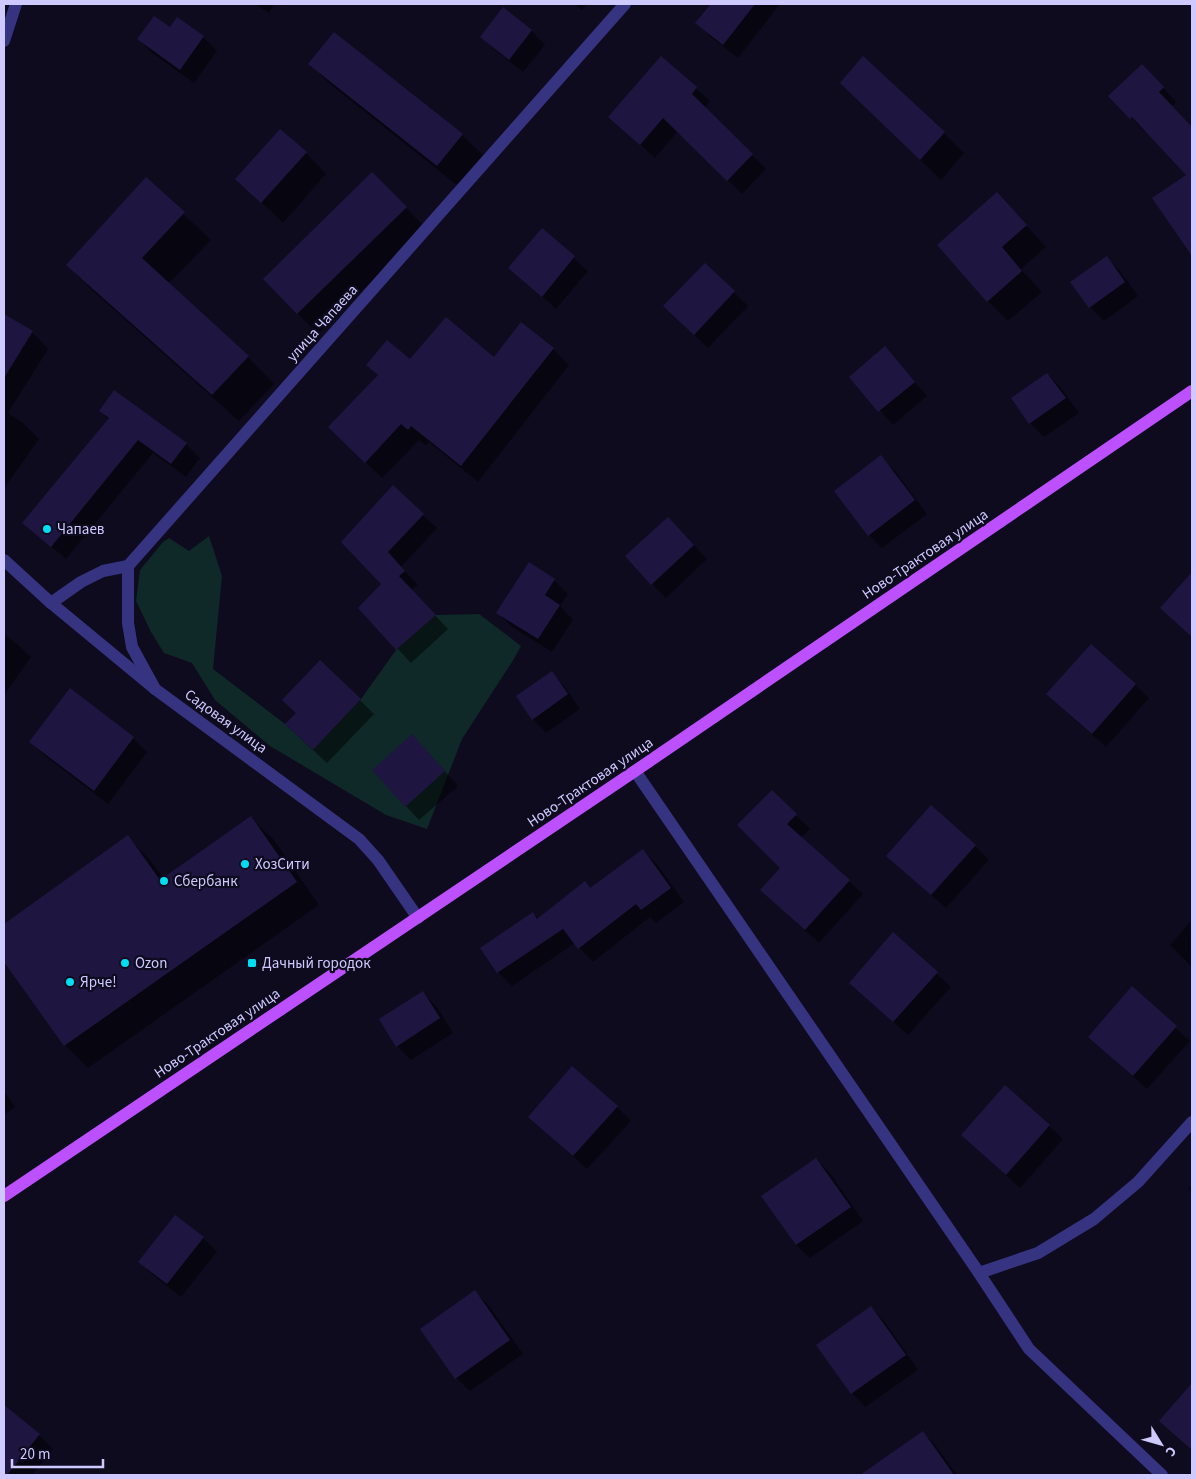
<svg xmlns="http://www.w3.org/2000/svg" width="1196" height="1479" viewBox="0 0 1196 1479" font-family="'Source Sans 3',sans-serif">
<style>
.green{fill:#0e2927}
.shadow{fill:#0007}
.building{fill:#1e1640}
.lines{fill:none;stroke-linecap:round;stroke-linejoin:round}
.minor{stroke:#363480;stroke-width:12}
.major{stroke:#bc50ff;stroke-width:12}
.poi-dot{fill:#00def4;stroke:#0e0b1f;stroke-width:2}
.labels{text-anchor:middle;stroke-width:4.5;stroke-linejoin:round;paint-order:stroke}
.street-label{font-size:15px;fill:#cec9ff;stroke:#0e0b1f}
.poi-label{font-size:15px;fill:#cec9ff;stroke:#0e0b1f;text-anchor:start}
</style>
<rect width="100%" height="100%" fill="#0e0b1f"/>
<path class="green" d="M 209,536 L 222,576 L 213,669 L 285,724 L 313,750 L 361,699 L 396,650 L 436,615 L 479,614 L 521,646 L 512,662 L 462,739 L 427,829 L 386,815 L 270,746 L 215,700 L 192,663 L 164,653 L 151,632 L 136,601 L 140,570 L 163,542 L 169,538 L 189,551 Z"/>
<g class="shadow">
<path d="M 254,4 L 274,4 L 269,13 Z"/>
<path d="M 574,4 L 587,4 L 582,10 Z"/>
<path d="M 713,4 L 780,4 L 738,58 L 711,37 L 697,23 Z"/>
<path d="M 504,9 L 532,31 L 545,45 L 523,72 L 495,50 L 482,36 Z"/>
<path d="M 170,29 L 203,37 L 217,51 L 194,83 L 152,53 L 139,39 Z"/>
<path d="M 661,57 L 710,101 L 705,108 L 766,169 L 742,194 L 678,131 L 655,158 L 610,117 Z"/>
<path d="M 310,64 L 462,135 L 483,155 L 458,186 L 330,84 Z"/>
<path d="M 1156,80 L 1176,102 L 1172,106 L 1192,128 L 1192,254 L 1154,198 L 1188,175 L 1146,130 L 1145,132 L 1110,96 Z"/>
<path d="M 862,104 L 944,133 L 964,153 L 941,180 Z"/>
<path d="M 306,153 L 326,174 L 283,223 L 237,179 Z"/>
<path d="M 372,174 L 426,228 L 318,334 L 264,280 Z"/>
<path d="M 146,179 L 211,240 L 168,284 L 248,357 L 274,384 L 239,421 L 94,292 L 67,265 Z"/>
<path d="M 997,194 L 1046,247 L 1021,269 L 1042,292 L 1008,321 L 988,301 Z"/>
<path d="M 542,230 L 588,271 L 556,309 L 510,268 Z"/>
<path d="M 1107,258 L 1120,271 L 1138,296 L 1104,321 L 1090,307 Z"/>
<path d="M 705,264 L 748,306 L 708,348 L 679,320 Z"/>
<path d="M 4,315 L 32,332 L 48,349 L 8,413 L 23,423 L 39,439 L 5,487 L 4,486 Z"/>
<path d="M 885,348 L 927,396 L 893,425 L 850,377 Z"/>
<path d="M 553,349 L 569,365 L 478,482 L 429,442 L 426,446 L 419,440 L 382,478 L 346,443 L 379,376 L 368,365 L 410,361 L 494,359 Z"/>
<path d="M 1047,374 L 1061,388 L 1079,413 L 1044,437 L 1030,423 L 1013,398 Z"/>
<path d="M 100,411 L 186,444 L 200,458 L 186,477 L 153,453 L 66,559 L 24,523 L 109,420 Z"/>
<path d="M 881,457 L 895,471 L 927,514 L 882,548 L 869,535 Z"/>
<path d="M 393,487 L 437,528 L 401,567 L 418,585 L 411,590 L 448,629 L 411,663 L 360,608 L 383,584 Z"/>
<path d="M 682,532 L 707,559 L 666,598 L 652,584 Z"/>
<path d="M 1192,573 L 1192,637 L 1162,608 Z"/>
<path d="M 554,580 L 568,594 L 560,606 L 573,620 L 552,652 L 512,627 L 498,613 Z"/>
<path d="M 4,634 L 17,644 L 31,657 L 4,695 Z"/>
<path d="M 320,661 L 374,714 L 327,763 L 300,738 L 297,713 Z"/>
<path d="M 551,673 L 565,687 L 580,709 L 546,733 L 533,719 Z"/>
<path d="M 1135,685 L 1149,698 L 1106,747 L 1062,708 Z"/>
<path d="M 133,738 L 147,752 L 108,804 L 44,755 L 30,742 Z"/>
<path d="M 426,750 L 458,786 L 419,820 L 406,806 Z"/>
<path d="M 772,792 L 810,829 L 801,838 L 863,894 L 819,943 L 776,904 L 782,868 Z"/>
<path d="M 251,818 L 274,840 L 319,905 L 88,1068 L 65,1045 L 4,960 L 4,926 L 127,837 L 150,860 L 164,879 Z"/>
<path d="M 975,846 L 989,860 L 946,908 L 902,869 Z"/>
<path d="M 643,851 L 657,864 L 684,902 L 656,923 L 650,917 L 593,962 L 575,943 L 512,986 L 498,972 L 482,948 L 533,913 L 539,919 L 591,889 Z"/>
<path d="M 1192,920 L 1192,967 L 1170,945 Z"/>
<path d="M 893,934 L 951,987 L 908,1035 L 850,983 Z"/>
<path d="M 1132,988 L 1190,1041 L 1147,1089 L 1089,1036 Z"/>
<path d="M 423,993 L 437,1007 L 453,1033 L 411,1060 L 397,1046 Z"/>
<path d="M 4,1091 L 15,1107 L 4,1115 Z"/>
<path d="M 617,1107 L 631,1121 L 587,1169 L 530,1117 Z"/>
<path d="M 1049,1126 L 1063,1139 L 1020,1188 L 962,1135 Z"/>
<path d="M 816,1159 L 830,1173 L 863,1221 L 810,1258 L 796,1245 Z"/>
<path d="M 1192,1184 L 1192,1193 L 1188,1189 Z"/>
<path d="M 203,1238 L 217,1252 L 181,1297 L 154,1276 L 140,1262 Z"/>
<path d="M 475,1292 L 489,1306 L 523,1354 L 470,1391 L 456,1378 Z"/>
<path d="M 871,1308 L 885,1322 L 918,1370 L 865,1407 L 852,1393 Z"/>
<path d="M 1192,1385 L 1192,1450 L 1161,1421 Z"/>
<path d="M 7,1409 L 39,1435 L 53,1449 L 32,1475 L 4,1475 L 4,1413 Z"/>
<path d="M 923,1432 L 936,1446 L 957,1475 L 873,1475 L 870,1470 Z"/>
</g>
<g class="building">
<path d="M 711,4 L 755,4 L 723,45 L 695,23 Z"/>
<path d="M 503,7 L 532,30 L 509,60 L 480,37 Z"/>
<path d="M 154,16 L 170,27 L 177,17 L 204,36 L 180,70 L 137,39 Z"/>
<path d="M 334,32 L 463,134 L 437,166 L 308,64 Z"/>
<path d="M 661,56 L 697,87 L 692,94 L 753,154 L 727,181 L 663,118 L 640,145 L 608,117 Z"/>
<path d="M 863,56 L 945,132 L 920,160 L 840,83 Z"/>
<path d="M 1142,64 L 1164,87 L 1159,92 L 1192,127 L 1192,256 L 1152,198 L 1186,175 L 1132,117 L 1130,119 L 1108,96 Z"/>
<path d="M 280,129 L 307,152 L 261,203 L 235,179 Z"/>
<path d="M 372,172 L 407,207 L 297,314 L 263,279 Z"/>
<path d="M 146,177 L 185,212 L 142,258 L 249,356 L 212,395 L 66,265 Z"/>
<path d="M 997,192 L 1027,225 L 1002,247 L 1022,271 L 987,302 L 937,245 Z"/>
<path d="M 542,228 L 575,256 L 542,297 L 508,268 Z"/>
<path d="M 1107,256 L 1125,282 L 1089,308 L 1070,282 Z"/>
<path d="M 705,263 L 735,291 L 694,335 L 663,306 Z"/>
<path d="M 4,314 L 33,331 L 4,378 Z"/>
<path d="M 446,317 L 494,357 L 521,322 L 554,348 L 461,466 L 411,426 L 408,430 L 401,424 L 365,463 L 328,427 L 378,375 L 366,365 L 387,340 L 410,359 Z"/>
<path d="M 885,346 L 915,382 L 878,412 L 849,377 Z"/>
<path d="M 1047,373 L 1066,398 L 1029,424 L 1011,398 Z"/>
<path d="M 114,390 L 187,443 L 171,464 L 138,440 L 51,547 L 22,523 L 109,418 L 99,411 Z"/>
<path d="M 881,455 L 915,500 L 868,536 L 834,491 Z"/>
<path d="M 393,485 L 424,514 L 388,552 L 405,571 L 399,576 L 436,615 L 396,650 L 358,608 L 381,584 L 341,542 Z"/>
<path d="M 668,517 L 694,545 L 651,585 L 625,556 Z"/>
<path d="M 529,562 L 555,579 L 545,595 L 560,605 L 538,639 L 496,613 Z"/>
<path d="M 1192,572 L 1192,637 L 1160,608 Z"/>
<path d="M 1091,644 L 1136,684 L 1092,734 L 1046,694 Z"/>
<path d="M 320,660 L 361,699 L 313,750 L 285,724 L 296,713 L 282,700 Z"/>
<path d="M 552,671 L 568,694 L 532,720 L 516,696 Z"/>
<path d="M 70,688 L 134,737 L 94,791 L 29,742 Z"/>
<path d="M 412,734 L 445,771 L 405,807 L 372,770 Z"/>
<path d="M 772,790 L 797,814 L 787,824 L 850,880 L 805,930 L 760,890 L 780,868 L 737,825 Z"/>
<path d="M 931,805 L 976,845 L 931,895 L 886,856 Z"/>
<path d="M 251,816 L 297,882 L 64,1046 L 4,962 L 4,924 L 128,835 L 160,880 Z"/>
<path d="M 643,849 L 671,888 L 641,910 L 636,904 L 578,949 L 563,929 L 497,973 L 480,948 L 533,912 L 537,919 L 585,881 L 590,888 Z"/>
<path d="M 893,932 L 938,972 L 893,1022 L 849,983 Z"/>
<path d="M 1132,986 L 1177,1026 L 1133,1076 L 1088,1037 Z"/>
<path d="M 423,991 L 440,1018 L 396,1047 L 379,1019 Z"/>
<path d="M 572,1066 L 618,1106 L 573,1156 L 528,1117 Z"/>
<path d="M 1005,1085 L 1050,1125 L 1006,1175 L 961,1135 Z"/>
<path d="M 816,1158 L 851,1207 L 796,1245 L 761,1196 Z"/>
<path d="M 175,1215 L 204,1237 L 167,1284 L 138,1262 Z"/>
<path d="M 475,1290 L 510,1340 L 455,1379 L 420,1329 Z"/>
<path d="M 871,1306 L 906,1355 L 851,1394 L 816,1345 Z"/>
<path d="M 1192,1383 L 1192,1450 L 1159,1421 Z"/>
<path d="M 4,1405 L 40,1434 L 7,1475 L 4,1475 Z"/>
<path d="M 923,1431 L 954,1475 L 860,1475 Z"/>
</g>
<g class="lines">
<g class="minor">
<path d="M 4,41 L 16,4"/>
<path d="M 4,560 L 51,603 L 155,689 L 359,839 L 378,860 L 418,918"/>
<path d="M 51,603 L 81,582 L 103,571 L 128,566"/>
<path d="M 155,689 L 132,647 L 128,623 L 128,566 L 625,4"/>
<path d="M 635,771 L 979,1273 L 1029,1349 L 1162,1475"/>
<path d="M 979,1273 L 1038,1253 L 1094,1219 L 1138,1182 L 1192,1122"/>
</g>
<path class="major" d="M 4,1196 L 635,771 L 1192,391"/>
</g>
<g class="poi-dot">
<circle cx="47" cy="529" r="5"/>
<circle cx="245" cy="864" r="5"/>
<circle cx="164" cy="881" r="5"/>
<circle cx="125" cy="963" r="5"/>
<rect x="247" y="958" width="10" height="10" rx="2.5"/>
<circle cx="70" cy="982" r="5"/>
</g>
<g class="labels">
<g class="street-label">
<text transform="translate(322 323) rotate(-48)" y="5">улица Чапаева</text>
<text transform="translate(925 554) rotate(-34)" y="5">Ново-Трактовая улица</text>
<text transform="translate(226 721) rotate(36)" y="5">Садовая улица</text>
<text transform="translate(590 782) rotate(-34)" y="5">Ново-Трактовая улица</text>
<text transform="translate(217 1033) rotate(-34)" y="5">Ново-Трактовая улица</text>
</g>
<g class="poi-label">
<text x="57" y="534">Чапаев</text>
<text x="255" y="869">ХозСити</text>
<text x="174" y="886">Сбербанк</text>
<text x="135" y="968">Ozon</text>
<text x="262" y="968">Дачный городок</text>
<text x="80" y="987">Ярче!</text>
</g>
</g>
<rect width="1196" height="1479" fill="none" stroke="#cec9ff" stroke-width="10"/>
<g transform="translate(1161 1444) rotate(127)" stroke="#0e0b1f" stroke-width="4" paint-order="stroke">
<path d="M0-4L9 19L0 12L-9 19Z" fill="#cec9ff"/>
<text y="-8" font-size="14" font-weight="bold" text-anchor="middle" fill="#cec9ff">С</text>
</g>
<path d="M12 1459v8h91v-8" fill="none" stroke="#cec9ff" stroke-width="2.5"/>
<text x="20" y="1459" font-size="15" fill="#cec9ff" stroke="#0e0b1f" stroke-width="4" paint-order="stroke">20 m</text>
</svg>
